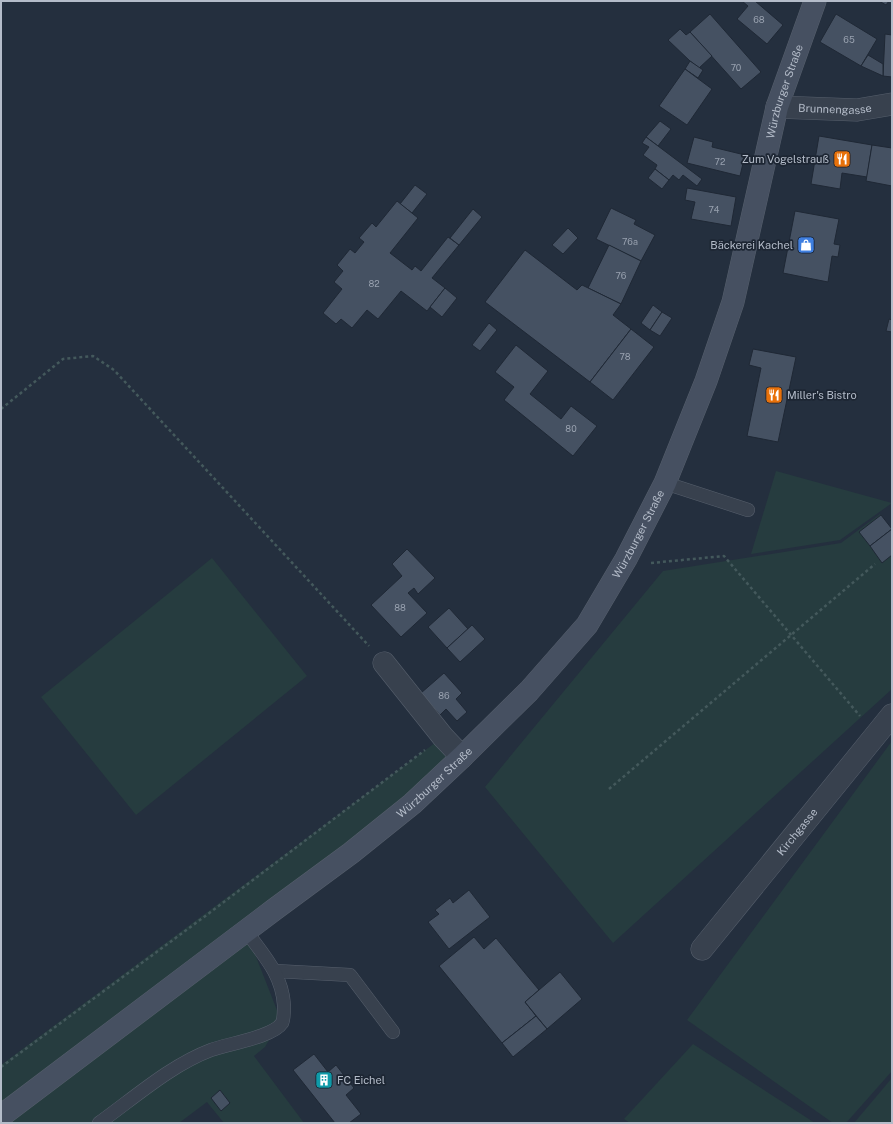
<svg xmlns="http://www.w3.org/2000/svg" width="893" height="1124" viewBox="0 0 893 1124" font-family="'Public Sans',sans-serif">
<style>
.green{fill:#263c3f}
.building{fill:#455162;stroke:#1f2835}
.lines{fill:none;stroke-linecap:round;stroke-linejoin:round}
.service-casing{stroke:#565f6c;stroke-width:14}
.minor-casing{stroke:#565f6c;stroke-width:23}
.secondary-casing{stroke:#565f6c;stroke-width:23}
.path{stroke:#44595c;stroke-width:2.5;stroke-dasharray:3 3;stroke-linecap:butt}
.service{stroke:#38414e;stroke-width:13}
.minor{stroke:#38414e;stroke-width:22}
.secondary{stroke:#465061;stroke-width:22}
.labels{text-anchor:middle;stroke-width:3.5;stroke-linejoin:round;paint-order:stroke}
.number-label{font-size:9px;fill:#98a1af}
.street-label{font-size:11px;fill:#b4bcc9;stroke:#1d2633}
.poi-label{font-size:11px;fill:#b4bcc9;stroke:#1d2633;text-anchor:end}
</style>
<rect width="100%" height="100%" fill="#242f3e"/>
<g class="green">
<path d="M 776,471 L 892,503 L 840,540 L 751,554 Z"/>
<path d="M 880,514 L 892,533 L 892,689 L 613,943 L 485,787 L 663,571 L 841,543 Z"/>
<path d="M 212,558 L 307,676 L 136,815 L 41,697 Z"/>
<path d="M 443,737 L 462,757 L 246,931 L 282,1023 L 275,1030 L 265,1047 L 254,1056 L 304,1123 L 224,1123 L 207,1102 L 179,1123 L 1,1123 L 1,1065 Z"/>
<path d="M 892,741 L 892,1071 L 846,1123 L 833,1123 L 687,1020 Z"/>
<path d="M 693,1044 L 815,1123 L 630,1123 L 624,1119 Z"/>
<path d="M 892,1078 L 892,1123 L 854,1123 Z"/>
</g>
<g class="building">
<path d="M 742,1 L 755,1 L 783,25 L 767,44 L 737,19 L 748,6 Z"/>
<path d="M 879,1 L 889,1 L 886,5 Z"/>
<path d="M 710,14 L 761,72 L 741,89 L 690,32 Z"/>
<path d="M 836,14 L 877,39 L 861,66 L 820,42 Z"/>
<path d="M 680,29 L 686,35 L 690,32 L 712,56 L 699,68 L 690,61 L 668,40 Z"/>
<path d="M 885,34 L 892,35 L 892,77 L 883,76 Z"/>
<path d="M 868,55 L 883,64 L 883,76 L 861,66 Z"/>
<path d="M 690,61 L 703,70 L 698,78 L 685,69 Z"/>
<path d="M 685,69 L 712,89 L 687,125 L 659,106 Z"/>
<path d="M 660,121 L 671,129 L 658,146 L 646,137 Z"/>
<path d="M 819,136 L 872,145 L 867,177 L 842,173 L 840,189 L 811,184 Z"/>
<path d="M 646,137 L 702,179 L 697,186 L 683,175 L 679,180 L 673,175 L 669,180 L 655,169 L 657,165 L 643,155 L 649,147 L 642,143 Z"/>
<path d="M 694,137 L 713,142 L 712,147 L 745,155 L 740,176 L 687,163 Z"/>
<path d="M 872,145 L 892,148 L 892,186 L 866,181 Z"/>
<path d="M 655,169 L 669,180 L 662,189 L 648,178 Z"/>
<path d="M 415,185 L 427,194 L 412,213 L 400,204 Z"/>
<path d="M 687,188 L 736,197 L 731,226 L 691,219 L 695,202 L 685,200 Z"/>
<path d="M 397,201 L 418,218 L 390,253 L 412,270 L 415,266 L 421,271 L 448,237 L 459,245 L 432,278 L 445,288 L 427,311 L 401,291 L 378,319 L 367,310 L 352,328 L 341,319 L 336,324 L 323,313 L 342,289 L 334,282 L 343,271 L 337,265 L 350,249 L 355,253 L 364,242 L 359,238 L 372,223 L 376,227 Z"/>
<path d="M 611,208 L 636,220 L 634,224 L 655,235 L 641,261 L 596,239 Z"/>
<path d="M 473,209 L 482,217 L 459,245 L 450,238 Z"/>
<path d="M 795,211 L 839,219 L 834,244 L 840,245 L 838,257 L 832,256 L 828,282 L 783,273 Z"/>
<path d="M 568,228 L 578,238 L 563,254 L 552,245 Z"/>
<path d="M 609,245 L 641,261 L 621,304 L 588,288 Z"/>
<path d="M 525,250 L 577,290 L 582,285 L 621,304 L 613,315 L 631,329 L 590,382 L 485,302 Z"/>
<path d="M 445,288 L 457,298 L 442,317 L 430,307 Z"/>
<path d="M 653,305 L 662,312 L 650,330 L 641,323 Z"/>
<path d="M 662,312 L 672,318 L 660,336 L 650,330 Z"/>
<path d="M 889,319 L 892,320 L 892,332 L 886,331 Z"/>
<path d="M 489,323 L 497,330 L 480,351 L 472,345 Z"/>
<path d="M 631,329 L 654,347 L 613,400 L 590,382 Z"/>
<path d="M 516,345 L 548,371 L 530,394 L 561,419 L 571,406 L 597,426 L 573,456 L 504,400 L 514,387 L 495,372 Z"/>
<path d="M 753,349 L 796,357 L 778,442 L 747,436 L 761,368 L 749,365 Z"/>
<path d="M 881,515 L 892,529 L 870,546 L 859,532 Z"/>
<path d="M 892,529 L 892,555 L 882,563 L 870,546 Z"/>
<path d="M 407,549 L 435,578 L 418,594 L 414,588 L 408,593 L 427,613 L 401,637 L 371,605 L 402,576 L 392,564 Z"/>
<path d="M 449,608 L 468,629 L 447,648 L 428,627 Z"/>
<path d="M 472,625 L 485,639 L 460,662 L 447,648 Z"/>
<path d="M 444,673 L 462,693 L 456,699 L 467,712 L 457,721 L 446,709 L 440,715 L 421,693 Z"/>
<path d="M 469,890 L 490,917 L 449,949 L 428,922 L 439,914 L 435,910 L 450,898 L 453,903 Z"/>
<path d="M 474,937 L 484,949 L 496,938 L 539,990 L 525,1002 L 536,1016 L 502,1043 L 439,966 Z"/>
<path d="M 560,972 L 582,999 L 547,1029 L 525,1002 Z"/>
<path d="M 536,1016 L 547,1029 L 513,1057 L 502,1043 Z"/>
<path d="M 314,1054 L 328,1072 L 336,1065 L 354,1088 L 346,1095 L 361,1114 L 349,1123 L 335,1123 L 293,1070 Z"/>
<path d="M 220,1090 L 230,1103 L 221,1111 L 211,1098 Z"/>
</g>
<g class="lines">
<defs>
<g id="service">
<path d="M 665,483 L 748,510"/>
<path d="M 276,971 L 350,975 L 393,1032"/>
<path d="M 99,1123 C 134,1098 171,1065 211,1050 C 227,1044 273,1037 282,1023 C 284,1019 284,1011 284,1005 C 282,974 264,956 246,931"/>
</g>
<g id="minor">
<path id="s1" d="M 777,107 L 857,110 L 892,104"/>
<path d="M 384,663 L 443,737 L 462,757"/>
<path id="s2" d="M 702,949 L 892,715"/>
</g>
<g id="secondary">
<path id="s3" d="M 1,1116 L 275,909 L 351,853 L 412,804 L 462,757 L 529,691 L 587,625 L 626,559 L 665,483 L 706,381 L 733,302 L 777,107 L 815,1"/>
</g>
</defs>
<use href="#service" class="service-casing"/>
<use href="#minor" class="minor-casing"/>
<use href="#secondary" class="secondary-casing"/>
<g class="path">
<path d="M 1,409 L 63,359 L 93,356 L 114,370 L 369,646"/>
<path d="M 651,563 L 724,556 L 860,716"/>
<path d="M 609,789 L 875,564"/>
<path d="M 1,1067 L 204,917 L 425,750"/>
</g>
<use href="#service" class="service"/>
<use href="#minor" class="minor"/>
<use href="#secondary" class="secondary"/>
</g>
<defs>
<symbol id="restaurant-square" viewBox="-11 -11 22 22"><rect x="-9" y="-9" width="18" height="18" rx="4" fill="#e8710a" stroke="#1d2633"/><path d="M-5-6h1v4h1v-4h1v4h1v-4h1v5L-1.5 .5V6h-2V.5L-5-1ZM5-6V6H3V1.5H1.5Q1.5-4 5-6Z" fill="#fff"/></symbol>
<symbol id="shop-square" viewBox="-11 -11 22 22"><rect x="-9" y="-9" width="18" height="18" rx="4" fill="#3f7fe0" stroke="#1d2633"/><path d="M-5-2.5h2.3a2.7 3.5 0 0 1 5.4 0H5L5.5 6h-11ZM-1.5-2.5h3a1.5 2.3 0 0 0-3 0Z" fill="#fff"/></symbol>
<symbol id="building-square" viewBox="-11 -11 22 22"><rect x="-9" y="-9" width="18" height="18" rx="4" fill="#0f9aa8" stroke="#1d2633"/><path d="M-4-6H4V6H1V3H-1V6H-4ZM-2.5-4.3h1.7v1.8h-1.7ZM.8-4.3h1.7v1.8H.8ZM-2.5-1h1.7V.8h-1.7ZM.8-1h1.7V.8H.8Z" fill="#fff"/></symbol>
</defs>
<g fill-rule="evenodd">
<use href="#restaurant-square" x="832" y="149" width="20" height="20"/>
<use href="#shop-square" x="796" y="235" width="20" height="20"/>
<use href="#restaurant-square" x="764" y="385" width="20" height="20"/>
<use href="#building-square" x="314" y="1070" width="20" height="20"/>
</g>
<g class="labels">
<g class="number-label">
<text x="759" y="23">68</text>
<text x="849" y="43">65</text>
<text x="736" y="71">70</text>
<text x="720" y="165">72</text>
<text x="714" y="213">74</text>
<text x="630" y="245">76a</text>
<text x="621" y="279">76</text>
<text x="374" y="287">82</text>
<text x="625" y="360">78</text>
<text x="571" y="432">80</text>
<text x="400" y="611">88</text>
<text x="444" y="699">86</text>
</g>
<g class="street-label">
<text dy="4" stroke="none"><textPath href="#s3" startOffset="1339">Würzburger Straße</textPath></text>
<text dy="4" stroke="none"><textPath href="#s1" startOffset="58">Brunnengasse</textPath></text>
<text dy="4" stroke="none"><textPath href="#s3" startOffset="871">Würzburger Straße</textPath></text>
<text dy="4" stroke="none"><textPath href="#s3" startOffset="547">Würzburger Straße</textPath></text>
<text dy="4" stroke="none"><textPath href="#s2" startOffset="151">Kirchgasse</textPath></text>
</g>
<g class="poi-label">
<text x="829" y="163">Zum Vogelstrauß</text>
<text x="793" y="249">Bäckerei Kachel</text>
<text x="787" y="399" text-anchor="start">Miller's Bistro</text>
<text x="337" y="1084" text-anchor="start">FC Eichel</text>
</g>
</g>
<rect width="893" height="1124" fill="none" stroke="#b4bcc9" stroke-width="4"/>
</svg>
